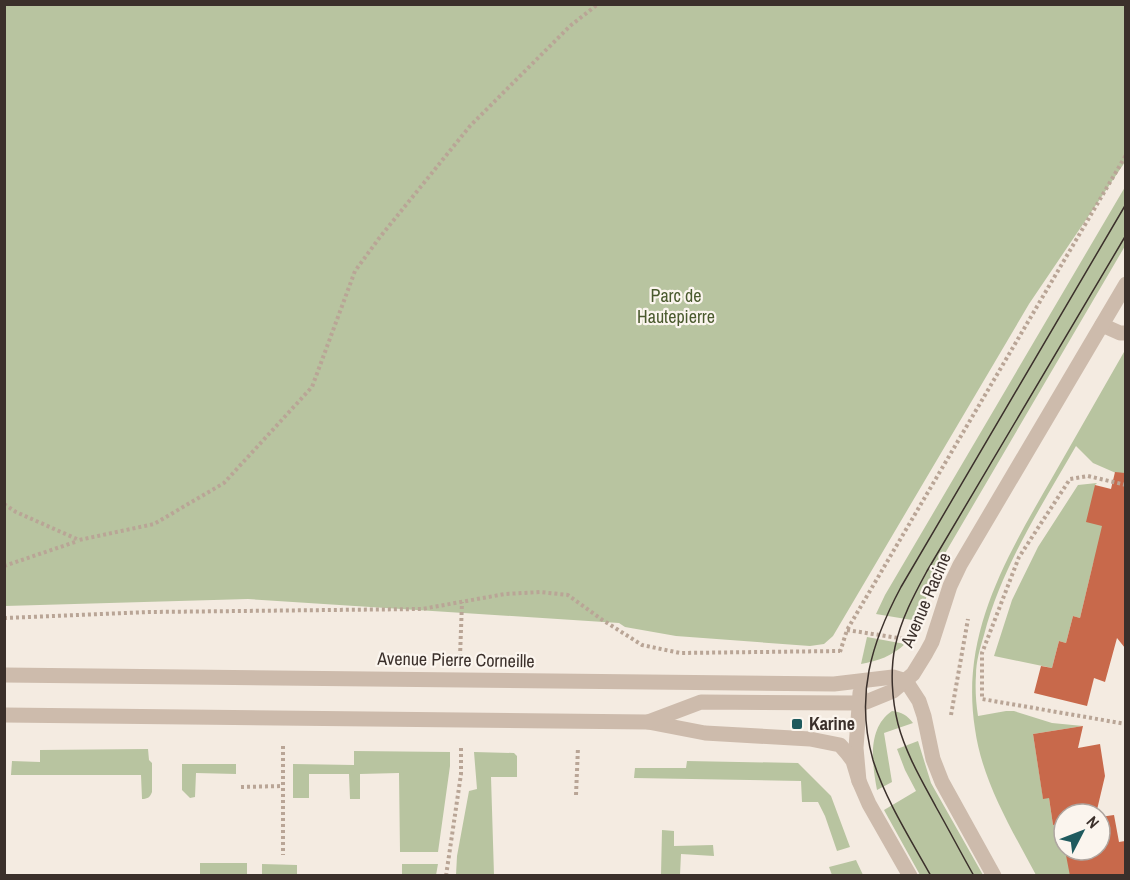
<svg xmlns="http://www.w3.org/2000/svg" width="1130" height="880" viewBox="0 0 1130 880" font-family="'Archivo Narrow',sans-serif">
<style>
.green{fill:#b8c4a0}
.building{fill:#c8694b}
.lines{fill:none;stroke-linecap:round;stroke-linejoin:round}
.path{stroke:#b9a596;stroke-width:4;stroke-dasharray:3 3;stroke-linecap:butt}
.minor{stroke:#cdbbac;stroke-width:15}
.tram{stroke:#3b302b;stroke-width:1.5}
.poi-dot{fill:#1f5a5e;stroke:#fbf5ee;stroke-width:2}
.labels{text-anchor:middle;stroke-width:4.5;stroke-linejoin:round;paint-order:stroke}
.park-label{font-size:18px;fill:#4a5a2e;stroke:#fbf5ee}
.street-label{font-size:18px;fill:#3b302b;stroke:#fbf5ee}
.poi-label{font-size:18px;font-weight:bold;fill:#3b302b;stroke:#fbf5ee;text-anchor:start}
</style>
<rect width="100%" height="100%" fill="#f4ebe1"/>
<g class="green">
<path d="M 4,5 L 1125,5 L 1125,162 L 1029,304 L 833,636 L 824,644 L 810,646 L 676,636 L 625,627 L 619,623 L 248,599 L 5,606 Z"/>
<path d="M 1125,187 L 1125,246 L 937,567 L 918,621 L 876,614 L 885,595 Z"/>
<path d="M 1124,352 L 1125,477 L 1093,463 L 1076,446 C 1041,507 1002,566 984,635 C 980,648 976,662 976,675 C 975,689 976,703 978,716 L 1006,711 L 1014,711 L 1052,723 L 1083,726 L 1033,734 L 1043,798 L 1049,798 L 1053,825 L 1061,824 L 1064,850 L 1065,850 L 1077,875 L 1036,875 C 1012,830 982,781 975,729 C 960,634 1006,558 1052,478 C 1076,436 1100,394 1124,352 Z"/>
<path d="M 1097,483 L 1095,485 L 1106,527 L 1093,564 L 1080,618 L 1073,616 L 1066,643 L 1059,641 L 1052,668 L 994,656 L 1012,600 L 1038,547 L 1078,485 Z"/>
<path d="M 867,637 L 905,644 C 892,656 878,661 861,664 Z"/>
<path d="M 892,711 C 902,712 907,715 913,723 L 884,733 L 892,782 L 877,790 C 872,763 867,728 892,711 Z"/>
<path d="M 918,741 L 931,783 L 983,875 L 920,875 L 884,810 L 916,791 L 905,770 L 897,749 Z"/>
<path d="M 148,749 L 149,760 L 152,763 L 152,792 C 150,797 148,799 142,799 L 141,775 L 11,775 L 12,761 L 40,762 L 40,750 Z"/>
<path d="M 354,751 L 450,752 L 450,766 L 438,852 L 400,852 L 399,773 L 360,774 L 360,799 L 350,799 L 349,774 L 309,774 L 309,798 L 293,798 L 293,764 L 354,765 Z"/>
<path d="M 474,752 L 514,753 L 517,756 L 517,777 L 491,777 L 494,875 L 456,875 L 457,856 L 469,791 L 477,789 Z"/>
<path d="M 687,761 L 798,763 L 831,796 L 850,847 L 837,851 L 825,816 L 818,802 L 802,802 L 801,781 L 634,778 L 635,768 L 686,768 Z"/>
<path d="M 182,764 L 236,764 L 236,774 L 196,773 L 195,797 L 190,798 L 182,790 Z"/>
<path d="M 662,830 L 674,831 L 674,846 L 713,845 L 714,856 L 681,854 L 680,875 L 661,875 Z"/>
<path d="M 856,860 L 863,875 L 832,875 L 829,867 Z"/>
<rect x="200" y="863" width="47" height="12"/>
<path d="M 262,864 L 297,865 L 297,875 L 262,875 Z"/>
<path d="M 402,864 L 438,864 L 436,875 L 402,875 Z"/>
</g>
<g class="building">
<path d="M 1115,472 L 1125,473 L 1125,648 L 1117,638 L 1105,682 L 1094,678 L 1087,706 L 1034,693 L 1041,666 L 1052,668 L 1059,641 L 1066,643 L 1073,616 L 1080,618 L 1102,526 L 1086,522 L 1095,485 L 1111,489 Z"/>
<path d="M 1083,726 L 1078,748 L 1100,744 L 1105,776 L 1096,814 L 1064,814 L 1064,843 L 1061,824 L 1053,825 L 1049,798 L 1043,799 L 1033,734 Z"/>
<path d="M 1114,815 L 1119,842 L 1125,841 L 1125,876 L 1070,876 L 1065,850 L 1100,850 L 1100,817 Z"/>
</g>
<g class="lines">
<g class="path">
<path d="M 1126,485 L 1088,476 L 1070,479 L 1019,557 L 982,653 L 982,699 L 1126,724"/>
<path d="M 4,504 L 16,512 L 79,540 L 154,524 L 224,483 L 312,387 L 355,271 L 380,237 L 470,126 L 570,26 L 598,4"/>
<path d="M 4,566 L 78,541"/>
<path d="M 4,618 L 150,612 L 422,609 L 505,594 L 540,592 L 568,595 L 601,619 L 642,645 L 680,653 L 840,651"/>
<path d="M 847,630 L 905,639"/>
<path d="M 840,652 L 847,630 L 1126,155"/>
<path d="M 460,657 L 462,602"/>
<path d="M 951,715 L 968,619"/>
<path d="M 283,746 L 283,855"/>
<path d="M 4,763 L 5,763"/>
<path d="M 241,787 L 283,786"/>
<path d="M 576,795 L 578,747"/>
<path d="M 446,876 L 461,774 L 461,745"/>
</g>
<g class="minor">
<path d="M 1102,325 L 1120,333 L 1126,333"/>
<path d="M 4,675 L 834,684 L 893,677 L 906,681"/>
<path d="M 906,681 L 919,701 L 924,716 L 933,759 L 942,782 L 994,876"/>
<path d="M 860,693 L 856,748 L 859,781 L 869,804 L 910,876"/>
<path d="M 4,715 L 648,722 L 705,733 L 810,739 L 840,745 L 847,753 L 853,761 L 859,781"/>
<path d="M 648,722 L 701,702 L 858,703 L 866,702 L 893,691 L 913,674 L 926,653 L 932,642 L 950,586 L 960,565 L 1126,284"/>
</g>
<g class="tram">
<path d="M 931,876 C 911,840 885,799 873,760 C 855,696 871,643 901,587 L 1126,204"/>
<path d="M 974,876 C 961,853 949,830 936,807 C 922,781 906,754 898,724 C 892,700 890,671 895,647 C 901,619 914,595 927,571 L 1126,235"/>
</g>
</g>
<rect class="poi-dot" x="791" y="718" width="12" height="12" rx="3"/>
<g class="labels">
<g class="park-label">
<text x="676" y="302">Parc de<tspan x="676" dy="21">Hautepierre</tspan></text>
</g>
<g class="street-label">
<text transform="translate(926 600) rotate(-67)" y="6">Avenue Racine</text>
<text transform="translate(456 660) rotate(1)" y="6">Avenue Pierre Corneille</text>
</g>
<g class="poi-label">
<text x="809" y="730">Karine</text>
</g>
</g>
<rect width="1130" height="880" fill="none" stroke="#3b302b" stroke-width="12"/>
<g transform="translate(1082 832) rotate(48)"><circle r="28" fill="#fbf5ee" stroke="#aea6a0" stroke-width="1.5"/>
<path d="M0-4.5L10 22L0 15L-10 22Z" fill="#1f5a5e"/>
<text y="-9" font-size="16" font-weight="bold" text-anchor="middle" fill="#3b302b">N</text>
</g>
</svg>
